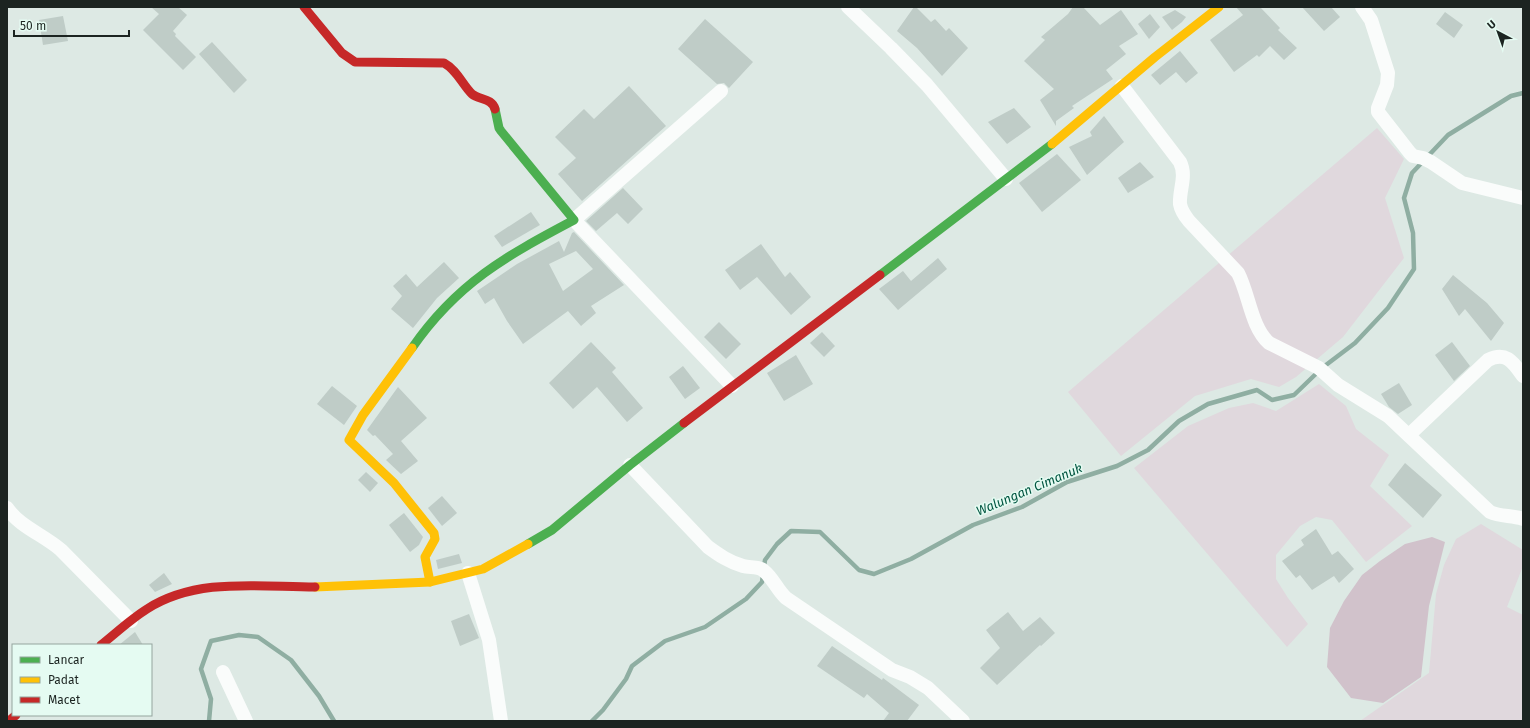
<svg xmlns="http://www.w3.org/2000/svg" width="1530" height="728" viewBox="0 0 1530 728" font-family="'Fira Sans',sans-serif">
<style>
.green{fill:#e0d8dd}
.forest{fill:#d1c2cb}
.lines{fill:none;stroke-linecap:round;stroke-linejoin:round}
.stream{stroke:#8faea2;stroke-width:4.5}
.building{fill:#bfccc7;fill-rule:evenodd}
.street{stroke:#fafcfb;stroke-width:14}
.fast{stroke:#4caf50;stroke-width:9}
.slow{stroke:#ffc107;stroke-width:9}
.jam{stroke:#c62828;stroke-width:9}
.labels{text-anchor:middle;stroke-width:3;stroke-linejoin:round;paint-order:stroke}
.water-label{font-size:13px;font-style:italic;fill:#025641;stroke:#e5fbf2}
</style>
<rect width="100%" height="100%" fill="#dde9e4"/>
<g class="green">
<path d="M 1377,128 L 1404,159 L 1385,198 L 1404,258 L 1343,337 L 1296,377 L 1279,387 L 1251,379 L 1195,396 L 1121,456 L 1068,392 Z"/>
<path d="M 1319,384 L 1346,406 L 1356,429 L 1389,455 L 1370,486 L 1412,526 L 1366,562 L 1332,520 L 1316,517 L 1300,526 L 1276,555 L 1276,579 L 1288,598 L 1308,624 L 1287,647 L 1134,468 L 1188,426 L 1229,408 L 1253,403 L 1276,411 Z"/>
<path d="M 1481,524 L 1523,550 L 1523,566 L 1507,607 L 1523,615 L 1523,721 L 1360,721 L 1429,673 L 1436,594 L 1444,565 L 1456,539 Z"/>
</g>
<path class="forest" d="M 1432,537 L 1445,542 L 1429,606 L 1421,677 L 1383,703 L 1351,698 L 1327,667 L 1330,628 L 1344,601 L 1362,575 L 1380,561 L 1405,544 Z"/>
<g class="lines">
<g class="stream">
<path d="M 209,721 L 211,699 L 201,669 L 211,641 L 239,635 L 258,637 L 291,660 L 319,696 L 334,721"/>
<path d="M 592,721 L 603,710 L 626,679 L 632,666 L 665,641 L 705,627 L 746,599 L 762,582 L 765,560 L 777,544 L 791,531 L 820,532 L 859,570 L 874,574 L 911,559 L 973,525 L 1022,507 L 1067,482 L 1117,466 L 1148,450 L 1179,421 L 1208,404 L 1257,390 L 1272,400 L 1294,395 L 1322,368 L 1355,343 L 1388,308 L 1414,269 L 1413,233 L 1404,198 L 1412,173 L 1448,135 L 1511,96 L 1523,93"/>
</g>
</g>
<g class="building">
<path d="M 151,7 L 178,7 L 187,15 L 173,31 L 176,34 L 175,36 L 196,57 L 183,70 L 143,30 L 159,14 Z"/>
<path d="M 914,7 L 916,7 L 931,22 L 935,19 L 946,31 L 949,28 L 968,48 L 942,76 L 917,48 L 897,31 Z"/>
<path d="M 1073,7 L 1083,7 L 1100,25 L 1121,10 L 1138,34 L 1119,46 L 1126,54 L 1106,70 L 1113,79 L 1072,106 L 1074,108 L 1056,121 L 1056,126 L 1040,100 L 1054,89 L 1024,61 L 1045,40 L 1041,37 L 1068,14 Z"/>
<path d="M 1236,7 L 1260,7 L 1280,28 L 1278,30 L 1297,48 L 1284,60 L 1270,46 L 1259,57 L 1257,55 L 1234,72 L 1210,40 L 1243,15 Z"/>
<path d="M 1302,7 L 1331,7 L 1340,17 L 1324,31 Z"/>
<path d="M 1175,10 L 1186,17 L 1182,22 L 1172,30 L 1162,17 Z"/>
<path d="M 1445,12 L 1463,25 L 1454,38 L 1436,24 Z"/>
<path d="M 1150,14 L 1160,27 L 1149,39 L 1138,24 Z"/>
<path d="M 63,16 L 68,41 L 43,45 L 39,20 Z"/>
<path d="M 705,19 L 753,62 L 729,88 L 724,83 L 717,84 L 678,49 Z"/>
<path d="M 212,42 L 247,80 L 234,93 L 199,54 Z"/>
<path d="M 1180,51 L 1198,73 L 1186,83 L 1176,72 L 1160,85 L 1151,75 Z"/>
<path d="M 629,86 L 666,126 L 582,201 L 558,174 L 576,158 L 555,137 L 584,109 L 594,119 Z"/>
<path d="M 1014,108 L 1031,127 L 1007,144 L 988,122 Z"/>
<path d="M 1104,116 L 1124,142 L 1087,175 L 1069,147 L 1092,136 L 1090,132 Z"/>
<path d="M 1057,154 L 1081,180 L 1042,212 L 1019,183 Z"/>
<path d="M 1140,162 L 1154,177 L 1128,193 L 1118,178 Z"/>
<path d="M 623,188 L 643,209 L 628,224 L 617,213 L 596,231 L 586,221 Z"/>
<path d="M 531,212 L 540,225 L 502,247 L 494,236 Z"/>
<path d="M 574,232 L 624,285 L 591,306 L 596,313 L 581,326 L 568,311 L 523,344 L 507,321 L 494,298 L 485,304 L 477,291 L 517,264 L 559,241 L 564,252 L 572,233 ZM 576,251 L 593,269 L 563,291 L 549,264 Z"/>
<path d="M 761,244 L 785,277 L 790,272 L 811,297 L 791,315 L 757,277 L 740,290 L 725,270 Z"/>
<path d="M 938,258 L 947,269 L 898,310 L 879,289 L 903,271 L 911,281 Z"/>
<path d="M 444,262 L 459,278 L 437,298 L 413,328 L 391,309 L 402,296 L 393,286 L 406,274 L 417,287 Z"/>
<path d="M 1453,275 L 1487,303 L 1504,323 L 1491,341 L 1465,309 L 1459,316 L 1442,289 Z"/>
<path d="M 719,322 L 741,344 L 726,359 L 704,337 Z"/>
<path d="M 822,332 L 835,346 L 824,357 L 810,343 Z"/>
<path d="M 591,342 L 616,368 L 612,372 L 643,408 L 627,422 L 597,387 L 573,409 L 549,383 Z"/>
<path d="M 1452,342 L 1470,366 L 1454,381 L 1435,355 Z"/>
<path d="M 796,355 L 813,384 L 784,401 L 767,373 Z"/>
<path d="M 683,366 L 700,388 L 685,399 L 669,377 Z"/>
<path d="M 1399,383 L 1412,405 L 1398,414 L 1389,407 L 1381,394 Z"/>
<path d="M 332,386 L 357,406 L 344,425 L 317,404 Z"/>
<path d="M 398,387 L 427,418 L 401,441 L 418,461 L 401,474 L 386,460 L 393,454 L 375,435 L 373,436 L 367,430 Z"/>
<path d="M 1405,463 L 1442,495 L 1423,518 L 1388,485 Z"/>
<path d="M 366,472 L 378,483 L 370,492 L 358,480 Z"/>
<path d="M 442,496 L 457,513 L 442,526 L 428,508 Z"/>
<path d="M 404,513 L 423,537 L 419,545 L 410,552 L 389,525 Z"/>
<path d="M 1316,529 L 1332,555 L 1338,551 L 1354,569 L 1339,583 L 1334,576 L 1312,590 L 1300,575 L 1296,578 L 1282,561 L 1304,545 L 1301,540 Z"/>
<path d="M 459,554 L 462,563 L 438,569 L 436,560 Z"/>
<path d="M 164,573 L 172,584 L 155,592 L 149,585 Z"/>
<path d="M 1008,612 L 1023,631 L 1040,617 L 1055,633 L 1041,646 L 1040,645 L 997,685 L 980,668 L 1000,648 L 986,630 Z"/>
<path d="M 469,614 L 479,638 L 460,646 L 451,621 Z"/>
<path d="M 135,632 L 143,645 L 119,645 Z"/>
<path d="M 832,646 L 882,680 L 883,678 L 919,705 L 907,721 L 883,721 L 889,713 L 867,694 L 864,698 L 817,666 Z"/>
</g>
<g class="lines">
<g class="street">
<path d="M 848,7 L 891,48 L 927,85 L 1006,179"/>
<path d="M 1362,7 L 1371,20 L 1388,73 L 1387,85 L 1378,108 L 1378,112 L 1410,153 L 1413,156 L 1423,158 L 1431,162 L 1462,183 L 1523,198"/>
<path d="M 1122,86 L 1180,162 C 1187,176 1179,190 1180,204 C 1181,210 1185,216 1189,221 L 1238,273 C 1249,294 1251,327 1269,343 L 1319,368 L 1338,385 L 1388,416 L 1490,512 C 1501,517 1512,515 1523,519"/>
<path d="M 721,91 L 574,220 L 732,386"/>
<path d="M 1409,435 L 1488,360 C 1506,351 1513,362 1523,376"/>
<path d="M 630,465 L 708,547 C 719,555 729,562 743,566 C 750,568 759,566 764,571 C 773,578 777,590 786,598 L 892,670 L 910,677 L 928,688 L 963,721"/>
<path d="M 7,508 C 20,527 44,535 61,550 L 131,621"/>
<path d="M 468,573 L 489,640 L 501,721"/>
<path d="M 223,672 L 246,721"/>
</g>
<g class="fast">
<path d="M 880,275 L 1052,144"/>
<path d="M 412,348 C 457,283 506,256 574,220 L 501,131 L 499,128 L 495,109"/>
<path d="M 528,544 L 552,530 L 630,465 L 684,423"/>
</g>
<g class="slow">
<path d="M 1052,144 L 1155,57 L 1219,7"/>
<path d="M 412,348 L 363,415 L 349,440 L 394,483 L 434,533 L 435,539 L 425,557 L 430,582"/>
<path d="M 315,587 L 430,582 L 483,569 L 528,544"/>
</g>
<g class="jam">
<path d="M 304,7 L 342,53 L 355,62 L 444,63 C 457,70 462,84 472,94 C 479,100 492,98 495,109"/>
<path d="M 684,423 L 880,275"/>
<path d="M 101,645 C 116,633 131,619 147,609 C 197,577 259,587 315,587"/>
<path d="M 9,721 L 16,715"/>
</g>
</g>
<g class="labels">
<g class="water-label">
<text transform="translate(1029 489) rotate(-23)" y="5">Walungan Cimanuk</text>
</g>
</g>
<rect width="1530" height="728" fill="none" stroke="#1c2421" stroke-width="16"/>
<rect x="12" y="644" width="140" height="72" fill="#e5fbf2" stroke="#95a59e"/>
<rect x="20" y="657" width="20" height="6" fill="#4caf50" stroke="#95a59e"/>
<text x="48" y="664" font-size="12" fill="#1c2421">Lancar</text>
<rect x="20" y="677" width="20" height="6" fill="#ffc107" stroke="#95a59e"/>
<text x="48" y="684" font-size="12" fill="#1c2421">Padat</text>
<rect x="20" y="697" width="20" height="6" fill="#c62828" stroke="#95a59e"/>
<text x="48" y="704" font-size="12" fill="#1c2421">Macet</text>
<g transform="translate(1498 32) rotate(319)" stroke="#e5fbf2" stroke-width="3" paint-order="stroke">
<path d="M0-3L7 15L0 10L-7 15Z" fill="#1c2421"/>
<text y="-6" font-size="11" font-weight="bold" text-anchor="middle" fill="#1c2421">U</text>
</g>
<path d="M14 30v6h115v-6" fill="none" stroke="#1c2421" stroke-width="2"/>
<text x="20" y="30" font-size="12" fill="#1c2421" stroke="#e5fbf2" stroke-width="3" paint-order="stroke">50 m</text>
</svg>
